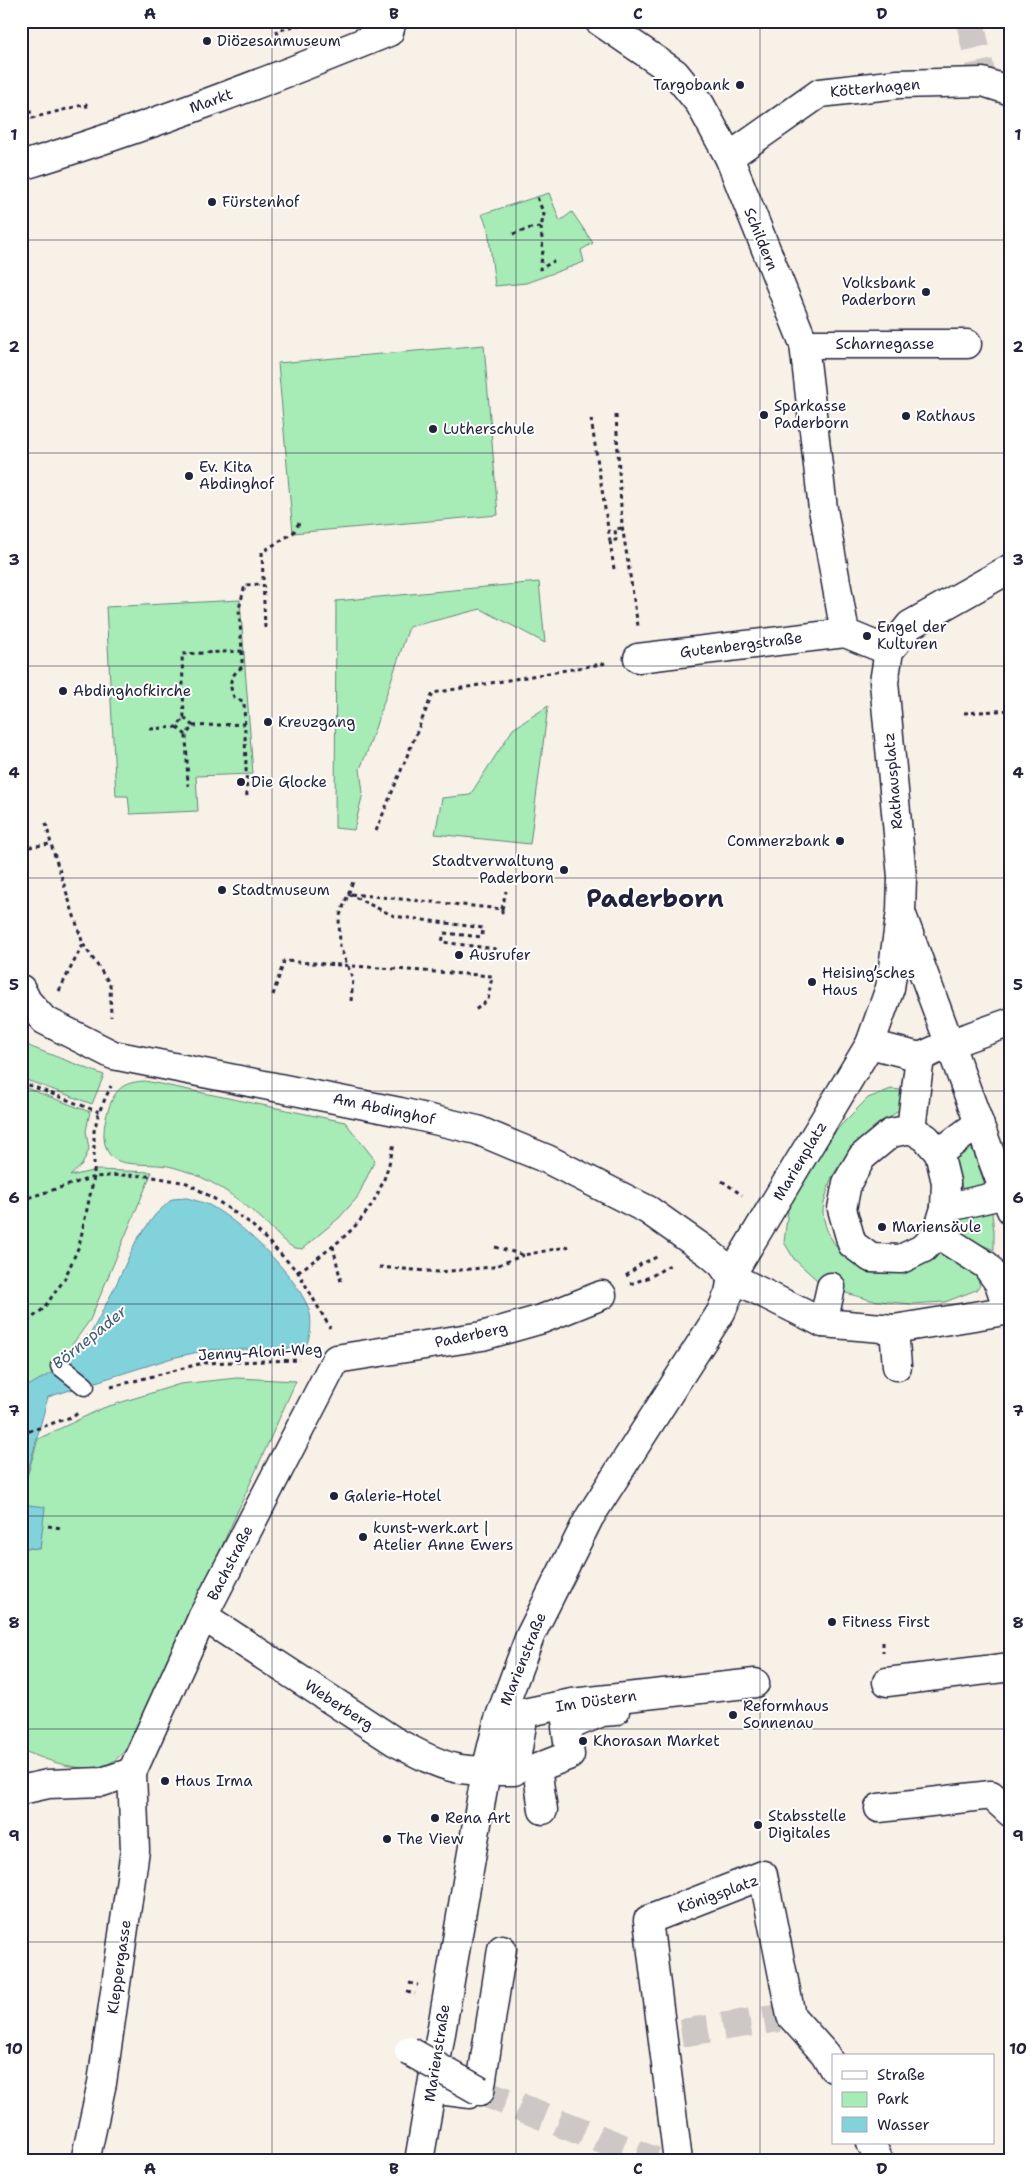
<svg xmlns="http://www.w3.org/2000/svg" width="1032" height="2182" viewBox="0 0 1032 2182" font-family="'Shantell Sans',sans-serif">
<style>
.green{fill:#a7ebb6;stroke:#648678}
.water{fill:#82d2dc;stroke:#5c8c9c}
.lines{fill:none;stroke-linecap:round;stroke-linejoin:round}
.street-tunnel{stroke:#cdc8c5;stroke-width:28;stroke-dasharray:28 14;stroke-linecap:butt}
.lane-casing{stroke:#22223b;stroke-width:21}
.street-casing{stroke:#22223b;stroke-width:31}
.path{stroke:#22223b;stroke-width:3;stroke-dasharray:4 4;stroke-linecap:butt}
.lane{stroke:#fff;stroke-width:18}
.street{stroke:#fff;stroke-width:28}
.street-bridge-casing{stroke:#22223b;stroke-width:31;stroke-linecap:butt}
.street-bridge{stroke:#fff;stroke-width:28}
.grid{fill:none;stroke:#22223b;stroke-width:1;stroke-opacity:0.55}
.poi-dot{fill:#22223b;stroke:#fff;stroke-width:2}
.labels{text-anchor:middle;stroke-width:4;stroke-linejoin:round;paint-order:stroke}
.poi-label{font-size:15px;fill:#22223b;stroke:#fff;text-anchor:start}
.street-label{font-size:15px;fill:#22223b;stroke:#fff}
.water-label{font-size:16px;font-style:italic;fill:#446073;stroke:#fff}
.town-label{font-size:25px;font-weight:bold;fill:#22223b;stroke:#fff}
.neatline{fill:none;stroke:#22223b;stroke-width:2}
.grid-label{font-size:16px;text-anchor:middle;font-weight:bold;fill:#22223b}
</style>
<rect width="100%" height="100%" fill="#f8f1e8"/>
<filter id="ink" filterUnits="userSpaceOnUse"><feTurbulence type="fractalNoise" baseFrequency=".02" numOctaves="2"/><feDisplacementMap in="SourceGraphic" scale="10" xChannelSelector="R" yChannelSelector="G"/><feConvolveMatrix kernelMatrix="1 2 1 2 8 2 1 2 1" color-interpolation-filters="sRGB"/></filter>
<g filter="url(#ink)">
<g class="green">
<path d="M 549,193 L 560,221 L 572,212 L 593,243 L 581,250 L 584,262 L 526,283 L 495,286 L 488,229 L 482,214 Z"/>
<path d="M 484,345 L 498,515 L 293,533 L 278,363 Z"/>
<path d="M 539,582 L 545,643 L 481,609 L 409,627 L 367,752 L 360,769 L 363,793 L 354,830 L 335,828 L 336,601 Z"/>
<path d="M 240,600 L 253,774 L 196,776 L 198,811 L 130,814 L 128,796 L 116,796 L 106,607 Z"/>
<path d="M 548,706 L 530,844 L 435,834 L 442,798 L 470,795 L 513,729 Z"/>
<path d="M 21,1039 L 31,1047 L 104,1075 L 92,1104 L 21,1078 Z"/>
<path d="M 145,1081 L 345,1122 L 375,1160 L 357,1198 L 339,1218 L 302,1249 C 296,1248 292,1248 288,1244 C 279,1238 272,1228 263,1220 C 251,1209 235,1197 221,1188 C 205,1178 186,1170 168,1166 C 154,1164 140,1165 126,1163 C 95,1159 103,1120 112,1100 C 119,1085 129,1082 145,1081 Z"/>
<path d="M 21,1086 L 90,1112 L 86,1131 L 89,1149 L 82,1165 L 70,1176 L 97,1170 L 152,1172 L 90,1320 L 40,1389 L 21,1442 Z"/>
<path d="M 891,1089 L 900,1090 L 905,1099 C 899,1115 883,1121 870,1132 C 858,1142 835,1167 830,1182 C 828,1190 823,1203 823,1212 C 825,1248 864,1281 900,1272 C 915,1268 928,1259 941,1251 L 976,1276 L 980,1285 L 976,1290 L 945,1302 L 911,1304 L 870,1300 L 843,1292 L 817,1280 L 794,1259 L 784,1242 L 789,1201 L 814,1160 L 841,1125 L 868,1098 Z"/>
<path d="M 967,1140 L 974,1154 L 988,1193 L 965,1199 L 952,1150 Z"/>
<path d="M 991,1204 L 994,1232 L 994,1250 L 954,1233 L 963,1211 Z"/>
<path d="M 237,1378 L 296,1381 L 135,1740 C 128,1747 120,1757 112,1762 C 85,1777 48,1760 21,1750 L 21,1547 L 40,1549 L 44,1508 L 21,1504 L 21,1497 L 38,1439 L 103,1408 L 180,1384 Z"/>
</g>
<g class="water">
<path d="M 187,1198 C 194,1200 202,1202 209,1205 C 241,1222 294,1273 308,1307 C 313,1319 311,1337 305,1348 L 207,1350 L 172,1358 L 48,1397 L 21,1497 L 21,1439 L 26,1408 L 21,1409 L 21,1390 L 56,1370 L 92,1331 L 114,1289 L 136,1241 L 155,1215 L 172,1199 Z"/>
<path d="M 21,1504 L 45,1507 L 40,1549 L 21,1547 Z"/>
</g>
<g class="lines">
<g class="street-tunnel">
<path d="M 970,21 L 983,82"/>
<path d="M 681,2033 L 779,2018"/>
<path d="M 480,2091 L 655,2161"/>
</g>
<defs>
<g id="lane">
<path d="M 60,1366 L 85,1386"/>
<path d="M 430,2094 L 470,2099"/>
</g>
<g id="street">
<path d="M 599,21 L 675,73 L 700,104 L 729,157 L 804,344 L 823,509 L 845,633 L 889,651"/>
<path d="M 729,157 L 820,93 L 898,84 L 983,82 L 1011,91"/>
<path d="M 21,166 C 146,128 268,81 389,32 L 392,21"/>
<path d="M 804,344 L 967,344"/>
<path d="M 638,658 L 845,633"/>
<path d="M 902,915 L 1011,1210"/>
<path d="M 21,989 L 27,1001 L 44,1020 L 113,1055 L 400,1112 L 477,1130 L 515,1146 L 547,1159 L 648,1210 L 709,1253 L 722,1264 L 731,1277 L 823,1323 L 894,1329 L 1011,1310"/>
<path d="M 870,1044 L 920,1057 L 949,1044 L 1011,1022"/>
<path d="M 911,1129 L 891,1133 L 862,1157 L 847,1183 L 842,1209 L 852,1244 L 871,1258 L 901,1259 L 924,1248 L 937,1234 L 945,1208 L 946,1182 L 939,1153 L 926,1138 L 911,1129 L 920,1057"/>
<path d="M 939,1153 L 979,1123"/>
<path d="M 945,1208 L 1006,1194"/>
<path d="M 937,1234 L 986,1265 L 999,1283 L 1008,1310"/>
<path d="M 823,1323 L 831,1287"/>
<path d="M 894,1329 L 897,1366"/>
<path d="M 203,1616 L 394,1741 C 413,1751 434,1763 455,1768 C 474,1772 495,1771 514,1771 L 524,1713 L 572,1703 L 755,1683"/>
<path d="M 887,1682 L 1011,1667"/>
<path d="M 21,1790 L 48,1784 L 102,1782 L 132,1772"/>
<path d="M 879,1808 L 991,1795 L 1011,1813"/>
<path d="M 543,1810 L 537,1768 L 570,1755 L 566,1727 L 602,1712 L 615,1711"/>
<path d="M 480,2091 L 502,1949"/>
<path d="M 871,2143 L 879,2161"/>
<path d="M 85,2161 L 102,2083 L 135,1850 L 132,1772 L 203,1616 L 336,1359 L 482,1336 L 542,1319 L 602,1295"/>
<path d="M 419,2161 L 486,1771 L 498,1722 L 530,1636 L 589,1518 L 721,1312 L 729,1293 L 733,1272 L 870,1044 L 890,988 L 901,911 L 902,877 L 884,682 L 889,651 L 910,625 L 1011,568"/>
<path d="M 678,2161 L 648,1920 L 763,1875 L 791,2016 L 825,2054 L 833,2068"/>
</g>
</defs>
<use href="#lane" class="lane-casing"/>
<use href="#street" class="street-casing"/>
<g class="path">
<path d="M 280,42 L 277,31 L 312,21"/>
<path d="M 21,79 L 32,118 L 86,104 L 88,111"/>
<path d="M 541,227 L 543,251 L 540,269 L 554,261"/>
<path d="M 513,234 L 531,228 L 541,227 L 544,214 L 536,195"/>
<path d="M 616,415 L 622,525 L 638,626"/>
<path d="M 591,419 L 610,541"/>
<path d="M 614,569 L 610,541 L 616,540 L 615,529 L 622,528"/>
<path d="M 265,628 L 262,552 L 293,533 L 299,523"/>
<path d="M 242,651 L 242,667 C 230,676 228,683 234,697 L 244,702 L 247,800"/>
<path d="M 964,713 L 1011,710"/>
<path d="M 184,718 L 193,726 L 186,735 L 188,786"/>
<path d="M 193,726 L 244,724"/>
<path d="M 150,729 L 177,727"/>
<path d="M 186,735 L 177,727 L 184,718 L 182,654 L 242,651 L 239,609 L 245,585 L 262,584"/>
<path d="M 46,823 L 51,844"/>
<path d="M 376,831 L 433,693 L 607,663"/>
<path d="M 21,848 L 51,844 L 83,944 L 59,991"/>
<path d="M 348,894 L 394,916 L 483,928 L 482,937 L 444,933 L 442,942 L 496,949"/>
<path d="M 351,894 L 502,909 L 502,914"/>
<path d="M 502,909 L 506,891"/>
<path d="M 83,944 L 110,984 L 111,1017"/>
<path d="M 273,995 L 284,961 L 492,976 L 488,1000 L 474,1011"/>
<path d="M 351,1001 L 353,979 L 340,947 L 339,918 L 354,879"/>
<path d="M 21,1082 L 99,1112"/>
<path d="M 722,1181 L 742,1195"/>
<path d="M 21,1200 L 94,1177 L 121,1175 L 148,1176 L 187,1183 L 213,1198 L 250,1223 L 298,1272 L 330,1328"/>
<path d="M 333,1246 L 341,1282"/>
<path d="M 495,1247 L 524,1255 L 571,1246"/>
<path d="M 379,1267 L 439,1272 L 493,1267 L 524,1255"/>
<path d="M 298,1272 C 353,1233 380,1212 394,1143"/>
<path d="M 626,1276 L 641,1264 L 659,1256"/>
<path d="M 630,1284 L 650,1277 L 670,1265"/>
<path d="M 21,1327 L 43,1309 L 64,1280 L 79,1246 L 94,1177 L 94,1131 L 99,1112 L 111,1086"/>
<path d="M 111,1387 L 203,1363 L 300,1360"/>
<path d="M 21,1434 L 74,1416 L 79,1412"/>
<path d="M 48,1526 L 61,1528"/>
<path d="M 883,1642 L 883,1652"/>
<path d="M 409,1983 L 418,1985"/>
<path d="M 407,1992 L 415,1994"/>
</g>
<use href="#lane" class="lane"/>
<use href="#street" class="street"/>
<defs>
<path id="street-bridge" d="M 409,2051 L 480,2091"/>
</defs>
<use href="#street-bridge" class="street-bridge-casing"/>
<use href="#street-bridge" class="street-bridge"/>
</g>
</g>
<path class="grid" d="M 272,21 L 272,2161M 516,21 L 516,2161M 760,21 L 760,2161M 21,240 L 1011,240M 21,453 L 1011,453M 21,666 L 1011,666M 21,878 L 1011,878M 21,1091 L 1011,1091M 21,1304 L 1011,1304M 21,1516 L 1011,1516M 21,1729 L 1011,1729M 21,1942 L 1011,1942"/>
<g class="poi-dot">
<circle cx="207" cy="41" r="5"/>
<circle cx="740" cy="85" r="5"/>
<circle cx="212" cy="202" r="5"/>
<circle cx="926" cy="292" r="5"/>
<circle cx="764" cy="415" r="5"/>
<circle cx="906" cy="416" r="5"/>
<circle cx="433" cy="429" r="5"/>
<circle cx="189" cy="476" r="5"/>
<circle cx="867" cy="636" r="5"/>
<circle cx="63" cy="691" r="5"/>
<circle cx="268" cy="722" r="5"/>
<circle cx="241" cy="782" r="5"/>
<circle cx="840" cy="841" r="5"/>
<circle cx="564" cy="870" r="5"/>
<circle cx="222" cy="890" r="5"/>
<circle cx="459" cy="955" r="5"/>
<circle cx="812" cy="982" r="5"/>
<circle cx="882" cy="1227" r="5"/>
<circle cx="334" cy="1496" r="5"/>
<circle cx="363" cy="1537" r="5"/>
<circle cx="832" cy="1622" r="5"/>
<circle cx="733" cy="1715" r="5"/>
<circle cx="583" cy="1741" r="5"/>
<circle cx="165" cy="1781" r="5"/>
<circle cx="435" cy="1818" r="5"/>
<circle cx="758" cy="1825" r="5"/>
<circle cx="387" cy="1839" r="5"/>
</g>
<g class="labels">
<g class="poi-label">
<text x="217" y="46">Diözesanmuseum</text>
<text x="730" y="90" text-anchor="end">Targobank</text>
<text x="222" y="207">Fürstenhof</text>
<text x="916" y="288" text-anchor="end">Volksbank<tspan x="916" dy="17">Paderborn</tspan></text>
<text x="774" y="411">Sparkasse<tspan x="774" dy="17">Paderborn</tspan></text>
<text x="916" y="421">Rathaus</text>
<text x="443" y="434">Lutherschule</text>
<text x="199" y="472">Ev. Kita<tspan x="199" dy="17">Abdinghof</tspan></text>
<text x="877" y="632">Engel der<tspan x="877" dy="17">Kulturen</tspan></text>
<text x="73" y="696">Abdinghofkirche</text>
<text x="278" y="727">Kreuzgang</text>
<text x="251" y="787">Die Glocke</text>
<text x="830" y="846" text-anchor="end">Commerzbank</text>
<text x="554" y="866" text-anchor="end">Stadtverwaltung<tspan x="554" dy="17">Paderborn</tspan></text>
<text x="232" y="895">Stadtmuseum</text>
<text x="469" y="960">Ausrufer</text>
<text x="822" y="978">Heising’sches<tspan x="822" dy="17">Haus</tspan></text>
<text x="892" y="1232">Mariensäule</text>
<text x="344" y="1501">Galerie-Hotel</text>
<text x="373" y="1533">kunst-werk.art |<tspan x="373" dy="17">Atelier Anne Ewers</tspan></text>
<text x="842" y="1627">Fitness First</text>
<text x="743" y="1711">Reformhaus<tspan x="743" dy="17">Sonnenau</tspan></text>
<text x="593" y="1746">Khorasan Market</text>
<text x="175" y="1786">Haus Irma</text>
<text x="768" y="1821">Stabsstelle<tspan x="768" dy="17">Digitales</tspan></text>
<text x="445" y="1823">Rena Art</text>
<text x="397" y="1844">The View</text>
</g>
<g class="street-label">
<text transform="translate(875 88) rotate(-5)" y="5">Kötterhagen</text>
<text transform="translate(211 101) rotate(-20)" y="5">Markt</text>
<text transform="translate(761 239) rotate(68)" y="5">Schildern</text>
<text x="885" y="349">Scharnegasse</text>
<text transform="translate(741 645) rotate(-7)" y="5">Gutenbergstraße</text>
<text transform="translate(893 781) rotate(-95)" y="5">Rathausplatz</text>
<text transform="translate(384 1109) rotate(12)" y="5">Am Abdinghof</text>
<text transform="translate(800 1161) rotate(-59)" y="5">Marienplatz</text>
<text transform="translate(471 1335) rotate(-12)" y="5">Paderberg</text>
<text transform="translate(260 1352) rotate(-3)" y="5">Jenny-Aloni-Weg</text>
<text transform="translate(230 1563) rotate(-63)" y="5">Bachstraße</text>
<text transform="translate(523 1659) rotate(-68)" y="5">Marienstraße</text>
<text transform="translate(596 1701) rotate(-8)" y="5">Im Düstern</text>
<text transform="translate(339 1705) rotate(33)" y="5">Weberberg</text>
<text transform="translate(718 1894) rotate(-20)" y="5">Königsplatz</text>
<text transform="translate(119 1967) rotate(-82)" y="5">Kleppergasse</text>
<text transform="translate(437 2053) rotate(-81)" y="5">Marienstraße</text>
</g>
<g class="water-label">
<text transform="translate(89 1337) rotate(-39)" y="6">Börnepader</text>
</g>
<g class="town-label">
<text x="655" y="907">Paderborn</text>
</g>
</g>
<rect width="1032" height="2182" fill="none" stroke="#fff" stroke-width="55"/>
<rect x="832" y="2054" width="162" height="90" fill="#ffffff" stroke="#a7a7b1"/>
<rect x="842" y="2071" width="25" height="8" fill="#ffffff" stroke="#a7a7b1"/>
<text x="877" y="2080" font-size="15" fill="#22223b">Straße</text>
<rect x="842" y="2092" width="25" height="15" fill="#a7ebb6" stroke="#a7a7b1"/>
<text x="877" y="2104" font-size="15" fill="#22223b">Park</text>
<rect x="842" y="2117" width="25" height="15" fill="#82d2dc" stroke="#a7a7b1"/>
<text x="877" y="2130" font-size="15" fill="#22223b">Wasser</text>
<rect x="28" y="28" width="976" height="2126" class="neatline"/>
<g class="grid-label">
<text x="150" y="19">A</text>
<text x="394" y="19">B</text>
<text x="638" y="19">C</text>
<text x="882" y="19">D</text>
<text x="14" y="140">1</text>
<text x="1018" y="140">1</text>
<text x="14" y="352">2</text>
<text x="1018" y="352">2</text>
<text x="14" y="565">3</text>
<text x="1018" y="565">3</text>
<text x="14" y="778">4</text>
<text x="1018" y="778">4</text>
<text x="14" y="990">5</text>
<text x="1018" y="990">5</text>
<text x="14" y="1203">6</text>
<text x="1018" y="1203">6</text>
<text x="14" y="1416">7</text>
<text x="1018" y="1416">7</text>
<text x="14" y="1628">8</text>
<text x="1018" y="1628">8</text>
<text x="14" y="1841">9</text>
<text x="1018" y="1841">9</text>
<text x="14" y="2054">10</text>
<text x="1018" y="2054">10</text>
<text x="150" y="2174">A</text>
<text x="394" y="2174">B</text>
<text x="638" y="2174">C</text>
<text x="882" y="2174">D</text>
</g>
</svg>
